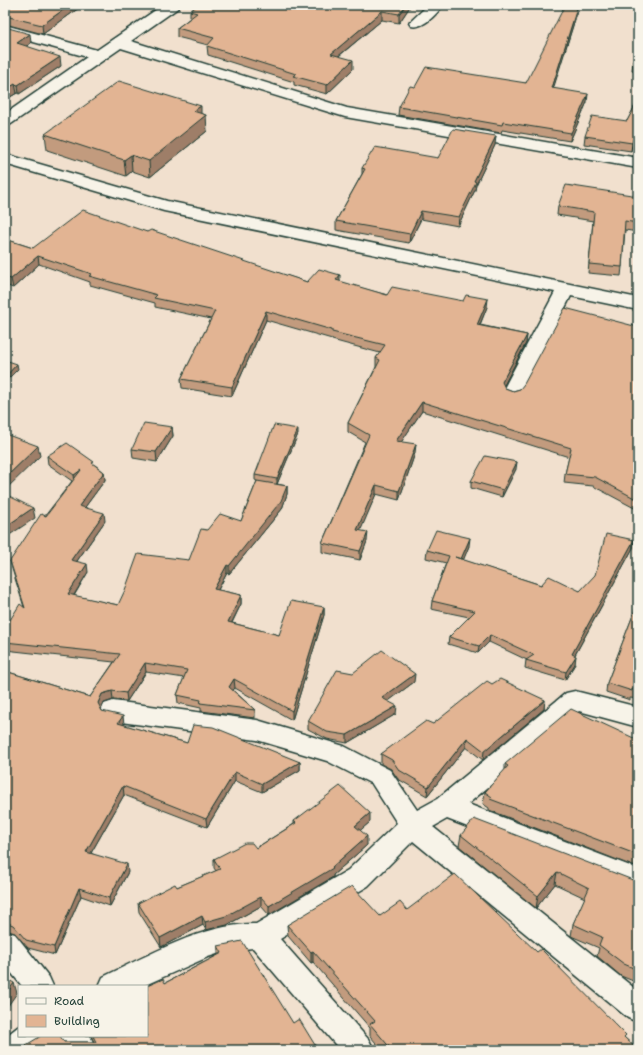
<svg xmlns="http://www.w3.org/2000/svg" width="643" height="1055" viewBox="0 0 643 1055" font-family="'Shantell Sans',sans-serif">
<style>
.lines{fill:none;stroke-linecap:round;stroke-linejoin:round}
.minor-casing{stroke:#1f3d34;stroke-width:3}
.minor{fill:#f7f3e8;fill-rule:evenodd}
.wall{fill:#c29b7e;stroke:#1f3d34}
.shaded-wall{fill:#9e7e67;stroke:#1f3d34}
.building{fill:#e2b493;stroke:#1f3d34}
</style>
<rect width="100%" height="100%" fill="#f1e0ce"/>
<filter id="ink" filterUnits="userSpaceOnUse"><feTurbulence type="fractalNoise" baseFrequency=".025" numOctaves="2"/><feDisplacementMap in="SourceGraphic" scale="8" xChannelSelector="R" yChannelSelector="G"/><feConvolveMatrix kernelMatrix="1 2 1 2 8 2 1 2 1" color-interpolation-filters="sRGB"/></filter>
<g filter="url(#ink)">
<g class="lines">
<defs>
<g id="minor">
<path d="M 163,5 L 180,5 L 178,8 L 131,41 L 347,108 L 638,158 L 638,168 L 345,117 L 121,48 L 11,124 L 5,126 L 5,114 L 87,57 L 5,34 L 5,25 L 97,50 Z"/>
<path d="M 428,5 L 443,5 C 437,14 423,29 411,26 L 409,23 Z"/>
<path d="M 5,154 L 167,201 L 638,298 L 638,310 L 571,296 L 522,392 L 519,396 L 512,398 L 505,396 L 502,392 L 555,292 L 164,211 L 5,164 Z"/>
<path d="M 575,691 L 638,707 L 638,727 L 579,711 L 468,804 L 638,869 L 638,893 L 447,819 L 433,827 L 638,991 L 638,1022 L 628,1018 L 413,841 L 368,886 L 280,939 L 369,1040 L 374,1050 L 340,1050 L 253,948 L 226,951 L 208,957 L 143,986 L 99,986 L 103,977 C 149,955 204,923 256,924 L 348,870 L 397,823 L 372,784 L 327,761 L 257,740 L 113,721 L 104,718 L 101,711 L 104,704 L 113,701 L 257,720 L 344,746 L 390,770 L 417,810 L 437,799 L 566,693 Z"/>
<path d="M 5,931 L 15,934 L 49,977 L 53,986 L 22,986 L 5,965 Z"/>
<path d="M 19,1026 L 19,1036 L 43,1036 C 34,1055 24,1050 5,1050 L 5,1037 Z"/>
<path d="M 59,1036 L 90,1036 L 97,1050 L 66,1050 Z"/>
</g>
</defs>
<use href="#minor" class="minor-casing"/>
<use href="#minor" class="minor"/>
</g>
<g class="wall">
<path d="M 5,5 L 83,5 L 43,34 L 5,24 Z"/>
<path d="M 198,5 L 411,5 L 399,23 L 382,20 L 339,56 L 353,69 L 327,94 L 294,85 L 294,82 L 208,55 L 207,46 L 208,45 L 177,37 L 177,28 L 190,18 L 190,11 Z"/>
<path d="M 576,16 L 553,88 L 587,102 L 570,141 L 502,130 L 501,133 L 398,115 L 399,107 L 415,87 L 526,83 Z"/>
<path d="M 5,27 L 31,43 L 26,46 L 61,66 L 19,94 L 17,93 L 5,100 Z"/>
<path d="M 638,55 L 638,71 L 632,70 L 633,62 Z"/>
<path d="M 638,100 L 638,146 L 633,146 L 631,151 L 584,144 L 585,136 L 627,121 Z"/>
<path d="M 201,114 L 207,131 L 150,177 L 132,171 L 126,176 L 47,150 L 45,134 Z"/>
<path d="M 495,145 L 476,185 L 475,190 L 458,226 L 421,219 L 409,243 L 336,230 L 336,221 L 362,174 L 362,168 L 438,158 Z"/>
<path d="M 638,196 L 638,232 L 625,230 L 622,267 L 621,276 L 588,273 L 593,221 L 557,215 L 558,206 Z"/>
<path d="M 147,232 L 307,282 L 340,282 L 387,295 L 487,307 L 480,325 L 527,335 L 526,343 L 504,386 L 505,388 L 513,391 L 520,389 L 638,327 L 638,510 L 593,486 L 564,483 L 565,474 L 569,457 L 422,411 L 401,442 L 415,453 L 399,500 L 376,494 L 360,530 L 367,541 L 360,560 L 322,552 L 322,543 L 365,442 L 348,432 L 348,423 L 376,367 L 376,358 L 380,353 L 332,340 L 332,339 L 266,320 L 232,396 L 182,388 L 181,379 L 211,319 L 155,307 L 155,303 L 90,285 L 90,282 L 39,264 L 13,288 L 5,285 L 5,239 L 33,248 Z"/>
<path d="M 172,427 L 173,436 L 157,462 L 133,458 L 132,449 Z"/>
<path d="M 298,434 L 277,484 L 287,486 L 287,494 L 282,509 L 229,574 L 227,573 L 218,590 L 241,595 L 241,604 L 232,623 L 279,635 L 324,607 L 324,615 L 292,720 L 235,688 L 233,690 L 255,710 L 255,718 L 201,711 L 201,708 L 178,703 L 177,695 L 184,678 L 146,672 L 127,701 L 113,700 L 104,703 L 101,708 L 102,711 L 124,724 L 124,725 L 187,743 L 300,762 L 300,770 L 262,792 L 235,781 L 207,827 L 124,795 L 91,853 L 128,872 L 110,906 L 81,896 L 55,955 L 28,948 L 15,933 L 5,930 L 5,671 L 90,697 L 114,662 L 5,650 L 5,628 L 24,607 L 12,569 L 10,561 L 72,481 L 48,464 L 47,456 L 95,465 L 104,472 L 105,480 L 85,507 L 105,521 L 77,561 L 88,572 L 74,596 L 118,605 L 189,560 L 207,530 L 241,521 L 257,481 L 255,480 L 255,475 Z"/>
<path d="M 516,469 L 502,497 L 471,488 L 471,481 Z"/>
<path d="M 634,540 L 633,548 L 575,655 L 575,664 L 565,680 L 525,668 L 526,660 L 527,660 L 489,642 L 478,653 L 448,644 L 449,637 L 469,617 L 431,609 L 432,601 L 446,563 L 426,558 L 427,550 L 469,546 L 463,560 L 541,585 L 580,591 Z"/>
<path d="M 638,602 L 638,699 L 630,698 L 630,700 L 606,692 L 607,683 Z"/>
<path d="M 414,682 L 388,701 L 396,714 L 347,743 L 327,739 L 308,729 L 308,721 Z"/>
<path d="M 492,684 L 545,700 L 544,709 L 483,760 L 466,747 L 427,796 L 398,779 L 391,769 L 381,764 L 381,754 L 433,724 Z"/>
<path d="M 638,740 L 638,868 L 489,810 L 489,808 L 483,804 L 485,792 L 505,770 L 505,764 Z"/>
<path d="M 294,821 L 370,822 L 360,830 L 367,845 L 333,875 L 333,877 L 269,915 L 261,906 L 227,925 L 206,930 L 203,925 L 161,947 L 139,912 L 138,903 L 216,871 L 214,868 L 214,859 L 256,848 L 294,824 Z"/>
<path d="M 461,835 L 638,882 L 638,983 L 621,976 L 597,956 L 599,948 L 571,936 L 573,924 L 585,898 L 555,884 L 536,908 L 459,846 Z"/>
<path d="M 407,910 L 625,1038 L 638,1050 L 382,1050 L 370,1036 L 370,1028 L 313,962 L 311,963 L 288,936 L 287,925 L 380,916 Z"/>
<path d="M 218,946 L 293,1023 L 27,1049 L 26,1045 L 64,1042 L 94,1042 L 91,1036 L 147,1036 L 165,983 L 218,955 Z"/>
</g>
<g class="shaded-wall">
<path d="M 70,5 L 83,5 L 43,34 L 42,25 Z"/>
<path d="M 406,5 L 411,5 L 399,23 L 399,14 Z"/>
<path d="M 577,8 L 576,16 L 551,96 L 552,88 Z"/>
<path d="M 382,11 L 382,20 L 330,63 L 331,54 Z"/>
<path d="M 30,34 L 31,43 L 18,52 L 17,43 Z"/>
<path d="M 60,57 L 61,66 L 19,94 L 18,85 Z"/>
<path d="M 353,60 L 353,69 L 327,94 L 327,85 Z"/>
<path d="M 15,84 L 17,93 L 5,100 L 5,90 Z"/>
<path d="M 588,94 L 587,102 L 570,141 L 571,133 Z"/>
<path d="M 201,106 L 201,119 L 206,115 L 207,131 L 150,177 L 149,161 L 193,111 Z"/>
<path d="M 496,136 L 495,145 L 476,185 L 475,190 L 458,226 L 459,217 L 474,181 Z"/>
<path d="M 634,137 L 633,146 L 631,151 L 632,143 Z"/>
<path d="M 131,155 L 132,171 L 126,176 L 124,160 Z"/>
<path d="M 421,211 L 421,219 L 409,243 L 410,234 Z"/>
<path d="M 38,256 L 39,264 L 13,288 L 11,279 Z"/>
<path d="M 340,275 L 340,284 L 336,280 Z"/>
<path d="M 488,299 L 487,307 L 476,334 L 477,325 Z"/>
<path d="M 266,311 L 266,320 L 232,396 L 232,387 Z"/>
<path d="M 527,335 L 526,343 L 501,391 L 502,382 Z"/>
<path d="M 17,364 L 18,369 L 5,382 L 5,377 Z"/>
<path d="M 422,402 L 422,411 L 396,450 L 396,441 Z"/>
<path d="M 172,427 L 173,436 L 157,462 L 156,452 Z"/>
<path d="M 298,429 L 298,434 L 277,484 L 277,479 Z"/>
<path d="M 416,444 L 415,453 L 399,500 L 399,491 Z"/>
<path d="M 38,446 L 40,456 L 5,490 L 5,478 Z"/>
<path d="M 517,462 L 516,469 L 502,497 L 503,490 Z"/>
<path d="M 81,470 L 75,483 L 74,475 Z"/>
<path d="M 104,472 L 105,480 L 80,514 L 79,506 Z"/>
<path d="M 376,485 L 376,494 L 357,539 L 357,530 Z"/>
<path d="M 287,486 L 287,494 L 282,509 L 229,574 L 229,566 Z"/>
<path d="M 33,508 L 35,518 L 5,538 L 5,527 Z"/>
<path d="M 104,513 L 105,521 L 72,568 L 71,560 Z"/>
<path d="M 368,532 L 367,541 L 360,560 L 360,551 Z"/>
<path d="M 470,538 L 469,546 L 461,566 L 461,559 Z"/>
<path d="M 634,540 L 633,548 L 571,662 L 572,654 Z"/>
<path d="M 87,564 L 88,572 L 69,603 L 68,594 Z"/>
<path d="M 227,565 L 227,573 L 214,597 L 214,589 Z"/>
<path d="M 241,595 L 241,604 L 228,630 L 228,622 Z"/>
<path d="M 324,607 L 324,615 L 292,720 L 292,711 Z"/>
<path d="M 490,635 L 489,642 L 478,653 L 479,646 Z"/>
<path d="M 576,656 L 575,664 L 565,680 L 566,672 Z"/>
<path d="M 145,663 L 146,672 L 127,701 L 126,693 Z"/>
<path d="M 415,674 L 414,682 L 382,706 L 382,698 Z"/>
<path d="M 234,679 L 235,688 L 229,695 L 229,687 Z"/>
<path d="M 112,691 L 113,700 L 104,703 L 100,712 L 98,703 L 102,694 Z"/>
<path d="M 545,700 L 544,709 L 483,760 L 484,751 Z"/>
<path d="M 397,706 L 396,714 L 347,743 L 347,735 Z"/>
<path d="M 123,716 L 124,724 L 119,731 L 118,723 Z"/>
<path d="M 467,738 L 466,747 L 427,796 L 428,787 Z"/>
<path d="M 300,762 L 300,770 L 262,792 L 262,784 Z"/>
<path d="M 235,772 L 235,781 L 207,827 L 206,819 Z"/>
<path d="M 123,786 L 124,795 L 87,860 L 86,852 Z"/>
<path d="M 370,813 L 370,822 L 355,835 L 355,826 Z"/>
<path d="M 367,836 L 367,845 L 333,875 L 333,877 L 269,915 L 269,906 L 332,867 Z"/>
<path d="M 127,864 L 128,872 L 110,906 L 109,898 Z"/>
<path d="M 557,872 L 555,884 L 536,908 L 538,896 Z"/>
<path d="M 79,888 L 81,896 L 55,955 L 54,947 Z"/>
<path d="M 261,897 L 261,906 L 227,925 L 206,930 L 205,922 Z"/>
<path d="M 202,916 L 203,925 L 161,947 L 160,938 Z"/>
<path d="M 313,951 L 313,962 L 311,963 L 311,952 Z"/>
<path d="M 14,983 L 17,993 L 5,1010 L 5,995 Z"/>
</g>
<g class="building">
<path d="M 5,5 L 70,5 L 42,25 L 5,16 Z"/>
<path d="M 198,5 L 406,5 L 399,14 L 382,11 L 331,54 L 353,60 L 327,85 L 293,76 L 296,74 L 207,46 L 214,38 L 177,28 L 197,13 L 190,11 Z"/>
<path d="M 565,5 L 568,5 L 577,8 L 552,88 L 588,94 L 571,133 L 503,122 L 502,125 L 399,107 L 410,86 L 415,87 L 426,67 L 526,83 Z"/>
<path d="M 5,27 L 30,34 L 17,43 L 60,57 L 18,85 L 15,84 L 5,90 Z"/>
<path d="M 638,55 L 638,62 L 633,62 Z"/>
<path d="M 119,81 L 201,106 L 193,111 L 206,115 L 149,161 L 131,155 L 124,160 L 45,134 Z"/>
<path d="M 638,100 L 638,137 L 634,137 L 632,143 L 585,136 L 592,116 L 627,121 Z"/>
<path d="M 453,129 L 496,136 L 474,181 L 476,182 L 459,217 L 421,211 L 410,234 L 336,221 L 365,169 L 362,168 L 375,147 L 438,158 Z"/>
<path d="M 566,185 L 638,196 L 638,223 L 625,221 L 622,267 L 589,264 L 594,212 L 558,206 Z"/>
<path d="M 83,210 L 147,232 L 151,230 L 307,282 L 319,269 L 340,275 L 336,280 L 387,295 L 392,287 L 463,301 L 466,295 L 488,299 L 477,325 L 527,335 L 502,382 L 505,388 L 513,391 L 520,389 L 524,384 L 565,308 L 638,327 L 638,500 L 595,477 L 565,474 L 571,448 L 422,402 L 396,441 L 416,444 L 399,491 L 376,485 L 357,530 L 368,532 L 360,551 L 322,543 L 369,435 L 348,423 L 380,360 L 376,358 L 385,345 L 332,332 L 332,330 L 266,311 L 232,387 L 181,379 L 215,311 L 154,298 L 157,295 L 89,276 L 92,274 L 38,256 L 11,279 L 5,277 L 5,239 L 33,248 Z"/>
<path d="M 5,360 L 17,364 L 5,377 Z"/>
<path d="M 144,423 L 172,427 L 156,452 L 132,449 Z"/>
<path d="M 274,425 L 298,429 L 277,479 L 255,475 Z"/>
<path d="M 5,434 L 38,446 L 5,478 Z"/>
<path d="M 67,443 L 94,462 L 92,463 L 104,472 L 79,506 L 104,513 L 71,560 L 87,564 L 68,594 L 118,605 L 125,590 L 138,554 L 189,560 L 201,529 L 207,530 L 220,514 L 241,521 L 257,481 L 287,486 L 281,501 L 229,566 L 227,565 L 214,589 L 241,595 L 228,622 L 279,635 L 291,601 L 324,607 L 292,711 L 234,679 L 229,687 L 255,710 L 200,703 L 201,700 L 177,695 L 187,670 L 145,663 L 126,693 L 112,691 L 102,694 L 98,703 L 102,711 L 123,716 L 118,723 L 187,743 L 193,725 L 213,727 L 300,762 L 262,784 L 235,772 L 206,819 L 123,786 L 86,852 L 127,864 L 109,898 L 79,888 L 54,947 L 26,940 L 13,925 L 5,922 L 5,671 L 90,697 L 120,654 L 5,642 L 5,628 L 20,604 L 25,608 L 10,561 L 41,514 L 46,516 L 81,470 L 74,475 L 47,456 Z"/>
<path d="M 485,456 L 517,462 L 503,490 L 471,481 Z"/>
<path d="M 5,494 L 33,508 L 5,527 Z"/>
<path d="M 436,530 L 470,538 L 461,559 L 455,557 L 541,585 L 549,576 L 580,591 L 595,575 L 606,534 L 634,540 L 572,654 L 576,656 L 566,672 L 526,660 L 534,655 L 490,635 L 479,646 L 449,637 L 475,611 L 432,601 L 449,556 L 427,550 Z"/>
<path d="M 638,602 L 638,690 L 632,689 L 632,691 L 607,683 Z"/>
<path d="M 382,650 L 415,674 L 382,698 L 397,706 L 347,735 L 327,732 L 308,721 L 337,670 L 353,673 Z"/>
<path d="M 500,679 L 545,700 L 484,751 L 467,738 L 428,787 L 399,770 L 392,760 L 381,754 L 426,721 L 433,724 L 487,681 L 492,684 Z"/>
<path d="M 571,709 L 638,740 L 638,855 L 490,799 L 492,797 L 485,792 L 508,766 L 505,764 Z"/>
<path d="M 340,786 L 370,813 L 355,826 L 367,836 L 332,867 L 333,868 L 269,906 L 261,897 L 226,916 L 205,922 L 202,916 L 160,938 L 138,903 L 175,884 L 177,887 L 220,869 L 214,859 L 245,843 L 252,843 L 256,848 L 296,823 L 294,821 Z"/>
<path d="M 474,819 L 638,882 L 638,970 L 624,964 L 599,945 L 602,937 L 573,924 L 589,888 L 557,872 L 538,896 L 461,835 Z"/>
<path d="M 455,874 L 537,952 L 541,949 L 626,1035 L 624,1037 L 638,1050 L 392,1050 L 370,1024 L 375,1021 L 313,951 L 311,952 L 287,925 L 352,886 L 380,916 L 400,902 L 407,910 Z"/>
<path d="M 242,941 L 293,1023 L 299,1019 L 318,1050 L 25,1050 L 28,1048 L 26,1045 L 41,1036 L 60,1036 L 64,1042 L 96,1042 L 93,1036 L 147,1036 L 147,986 L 163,979 L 165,983 L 222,953 L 218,946 Z"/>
<path d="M 5,978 L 14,983 L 5,995 Z"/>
</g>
</g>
<rect width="643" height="1055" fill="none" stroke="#f7f3e8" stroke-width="20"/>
<rect x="10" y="10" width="623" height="1035" fill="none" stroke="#1f3d34" stroke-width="1.5" filter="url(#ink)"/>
<rect x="18" y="985" width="130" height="52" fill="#f7f3e8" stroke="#a1aaa0"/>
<rect x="26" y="998" width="20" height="6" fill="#f7f3e8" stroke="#a1aaa0"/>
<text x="54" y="1005" font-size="12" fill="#1f3d34">Road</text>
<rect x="26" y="1015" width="20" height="12" fill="#e2b493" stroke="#a1aaa0"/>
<text x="54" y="1025" font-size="12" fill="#1f3d34">Building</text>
</svg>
